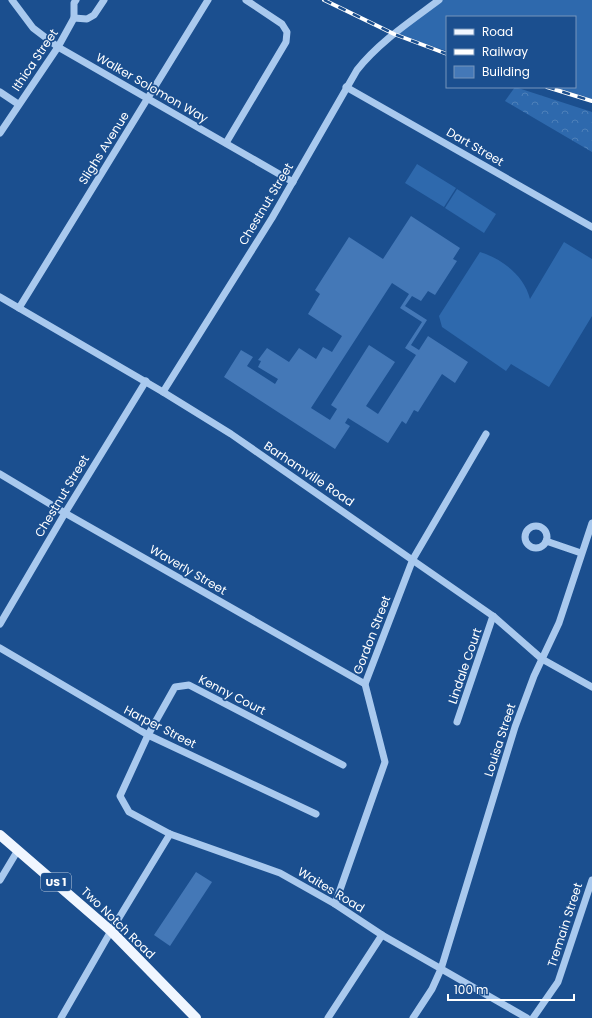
<svg xmlns="http://www.w3.org/2000/svg" width="592" height="1018" viewBox="0 0 592 1018" font-family="Poppins,sans-serif">
<style>
.grass{fill:#2e69ad}
.forest{fill:url(#forest-crowns)}
.building{fill:#4478b7;fill-rule:evenodd}
.lines{fill:none;stroke-linecap:round;stroke-linejoin:round}
.minor{stroke:#a9c9ee;stroke-width:7}
.major{stroke:#f0f6ff;stroke-width:10}
.rail-casing{stroke:#fff;stroke-width:4}
.rail{stroke:#1b4f8f;stroke-width:2.5;stroke-dasharray:8;stroke-linecap:butt}
.labels{text-anchor:middle;stroke-width:3.5;stroke-linejoin:round;paint-order:stroke}
.shield{fill:#1b4f8f;stroke:#bbcadd;stroke-width:1}
.shield-label{font-size:11px;font-weight:bold;fill:#fff}
.street-label{font-size:12px;fill:#fff;stroke:#1b4f8f}
</style>
<defs>
<pattern id="forest-crowns" width="20" height="18" patternUnits="userSpaceOnUse"><rect width="20" height="18" fill="#2e69ad"/><path d="M2 6a3 3 0 1 1 6 0M12 15a3 3 0 1 1 6 0" fill="none" stroke="#4d80b9"/></pattern>
</defs>
<rect width="100%" height="100%" fill="#1b4f8f"/>
<g class="grass">
<path d="M 439,0 L 592,0 L 592,99 L 555,87 L 575,87 L 575,17 L 447,17 L 447,51 L 394,34 Z"/>
<path d="M 417,164 L 456,188 L 444,207 L 405,183 Z"/>
<path d="M 457,189 L 496,214 L 484,233 L 445,208 Z"/>
<path d="M 564,242 L 592,259 L 592,316 L 549,387 L 511,364 L 506,371 L 442,327 L 439,316 L 480,252 C 502,259 524,275 530,299 Z"/>
</g>
<path class="forest" d="M 515,87 L 592,112 L 592,152 L 505,101 Z"/>
<g class="building">
<path d="M 411,216 L 460,248 L 453,259 L 457,261 L 435,295 L 428,291 L 421,301 L 412,296 L 405,306 L 427,320 L 411,345 L 419,350 L 428,336 L 468,362 L 455,383 L 442,374 L 418,412 L 414,410 L 406,424 L 402,421 L 388,443 L 348,418 L 345,423 L 350,426 L 335,449 L 224,377 L 241,350 L 253,357 L 247,366 L 275,384 L 278,379 L 258,367 L 261,361 L 258,360 L 267,348 L 289,362 L 299,348 L 316,359 L 323,347 L 332,352 L 342,336 L 308,314 L 320,294 L 315,290 L 349,237 L 383,259 ZM 392,283 L 409,294 L 400,308 L 422,322 L 405,348 L 416,355 L 378,414 L 366,406 L 395,362 L 369,345 L 331,405 L 337,409 L 330,420 L 311,408 Z"/>
<path d="M 196,872 L 212,882 L 170,946 L 154,935 Z"/>
</g>
<g class="lines">
<g class="minor">
<path d="M 12,0 L 33,28 L 58,47 L 293,182"/>
<path d="M 74,18 L 87,19 L 94,15 L 104,0"/>
<path d="M 346,87 L 592,227"/>
<path d="M 0,92 L 18,104"/>
<path d="M 0,133 L 58,47 L 74,18 L 74,3 L 76,0"/>
<path d="M 226,143 L 286,42 L 287,32 L 282,24 L 246,0"/>
<path d="M 0,297 L 163,392 L 231,434 L 493,616 L 542,659 L 592,687"/>
<path d="M 19,308 L 208,0"/>
<path d="M 163,392 L 272,218 L 357,70 C 379,42 411,21 439,0"/>
<path d="M 0,474 L 65,513 L 365,684"/>
<circle cx="536" cy="537" r="11"/>
<path d="M 546,541 L 581,553"/>
<path d="M 0,624 L 65,513 L 146,381"/>
<path d="M 0,648 L 148,735 L 316,814"/>
<path d="M 457,722 L 493,616"/>
<path d="M 343,765 L 189,685 L 175,687 L 148,735 L 120,796 L 129,812 L 170,834 L 280,873 L 335,904 L 382,935 L 527,1018"/>
<path d="M 0,880 L 18,850"/>
<path d="M 335,904 L 385,762 L 365,684 L 413,559 L 486,434"/>
<path d="M 61,1018 L 111,931 L 170,834"/>
<path d="M 328,1018 L 382,935"/>
<path d="M 413,1018 L 432,989 L 441,969 L 515,727 L 534,676 L 559,623 L 592,523"/>
<path d="M 533,1018 L 558,982 L 592,880"/>
</g>
<path class="major" d="M 0,835 L 111,931 L 196,1018"/>
<defs>
<g id="rail">
<path d="M 324,0 L 394,34 L 447,54"/>
<path d="M 547,87 L 592,101"/>
</g>
</defs>
<use href="#rail" class="rail-casing"/>
<use href="#rail" class="rail"/>
</g>
<g class="labels">
<rect class="shield" x="41" y="873" width="30" height="18" rx="3"/>
<g class="shield-label">
<text x="56" y="886">US 1</text>
</g>
<g class="street-label">
<text transform="translate(35 60) rotate(-56)" y="4">Ithica Street</text>
<text transform="translate(152 88) rotate(30)" y="4">Walker Solomon Way</text>
<text transform="translate(475 147) rotate(30)" y="4">Dart Street</text>
<text transform="translate(104 148) rotate(-58)" y="4">Slighs Avenue</text>
<text transform="translate(266 204) rotate(-59)" y="4">Chestnut Street</text>
<text transform="translate(309 474) rotate(34)" y="4">Barhamville Road</text>
<text transform="translate(62 496) rotate(-59)" y="4">Chestnut Street</text>
<text transform="translate(188 570) rotate(30)" y="4">Waverly Street</text>
<text transform="translate(372 635) rotate(-69)" y="4">Gordon Street</text>
<text transform="translate(465 666) rotate(-71)" y="4">Lindale Court</text>
<text transform="translate(232 695) rotate(27)" y="4">Kenny Court</text>
<text transform="translate(160 727) rotate(27)" y="4">Harper Street</text>
<text transform="translate(500 740) rotate(-72)" y="4">Louisa Street</text>
<text transform="translate(331 890) rotate(31)" y="4">Waites Road</text>
<text transform="translate(118 923) rotate(44)" y="4">Two Notch Road</text>
<text transform="translate(565 925) rotate(-72)" y="4">Tremain Street</text>
</g>
</g>
<rect x="446" y="16" width="130" height="72" fill="#1b4f8f" stroke="#7695bc"/>
<rect x="454" y="29" width="20" height="6" fill="#f0f6ff" stroke="#7695bc"/>
<text x="482" y="36" font-size="12" fill="#ffffff">Road</text>
<rect x="454" y="49" width="20" height="6" fill="#ffffff" stroke="#7695bc"/>
<text x="482" y="56" font-size="12" fill="#ffffff">Railway</text>
<rect x="454" y="66" width="20" height="12" fill="#4478b7" stroke="#7695bc"/>
<text x="482" y="76" font-size="12" fill="#ffffff">Building</text>
<path d="M448 994v6h126v-6" fill="none" stroke="#ffffff" stroke-width="2"/>
<text x="454" y="994" font-size="12" fill="#ffffff" stroke="#1b4f8f" stroke-width="3" paint-order="stroke">100 m</text>
</svg>
